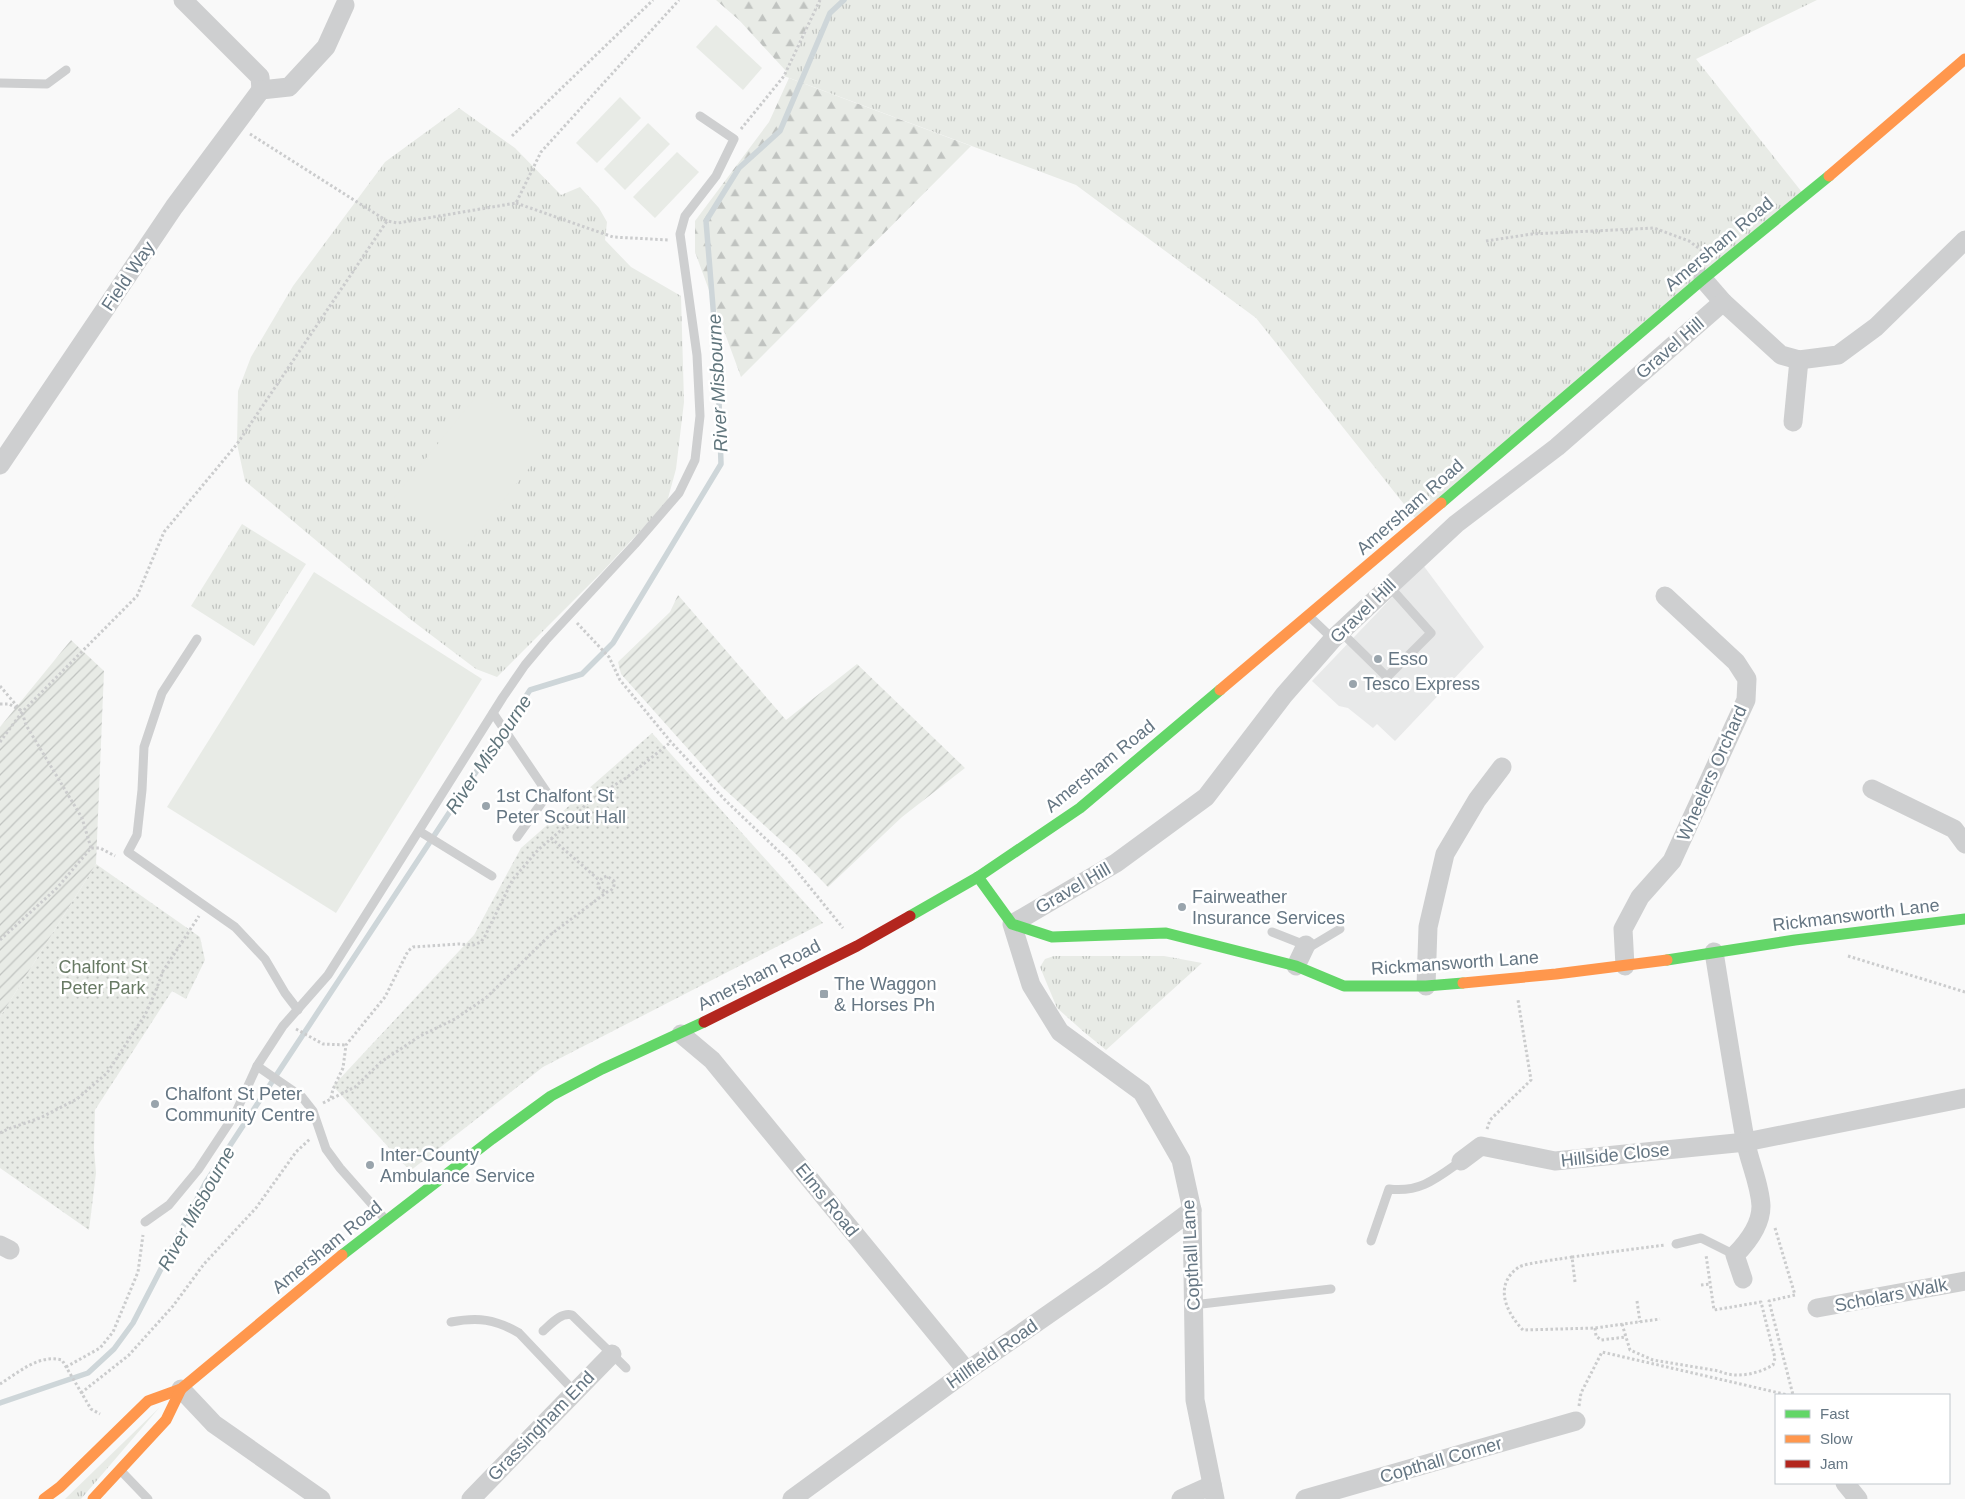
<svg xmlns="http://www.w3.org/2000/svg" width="1965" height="1499" viewBox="0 0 1965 1499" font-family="Arial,sans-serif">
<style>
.built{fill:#e8e9e9}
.grass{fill:url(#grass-tufts)}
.forest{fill:url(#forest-firs)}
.park{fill:url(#park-dots)}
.garden{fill:url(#garden-furrows)}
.pitch{fill:#e8ebe6}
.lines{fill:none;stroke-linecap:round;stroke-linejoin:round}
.stream{stroke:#ced6d9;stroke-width:5.5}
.path{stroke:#cbcccd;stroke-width:3;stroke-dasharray:2.5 2.5;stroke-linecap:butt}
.lane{stroke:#cecfd0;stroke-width:9}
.street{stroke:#cecfd0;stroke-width:19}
.fast{stroke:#63d668;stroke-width:11}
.slow{stroke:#ff974d;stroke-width:11}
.jam{stroke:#b3261e;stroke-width:11}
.poi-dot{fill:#99a4ac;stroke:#fff;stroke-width:2}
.labels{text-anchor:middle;stroke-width:5;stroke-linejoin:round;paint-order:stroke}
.street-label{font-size:18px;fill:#657683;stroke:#fff}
.poi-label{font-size:18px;fill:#657683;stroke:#fff;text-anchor:start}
.park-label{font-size:18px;fill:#687a64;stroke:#fff}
.water-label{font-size:19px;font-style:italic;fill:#60757c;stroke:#fff}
</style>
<defs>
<pattern id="grass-tufts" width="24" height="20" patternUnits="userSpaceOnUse" patternTransform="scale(1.25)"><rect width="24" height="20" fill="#e8ebe6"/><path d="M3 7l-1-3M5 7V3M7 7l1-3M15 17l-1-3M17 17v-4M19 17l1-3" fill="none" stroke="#c0c3c0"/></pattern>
<pattern id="forest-firs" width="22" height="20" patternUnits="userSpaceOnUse" patternTransform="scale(1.25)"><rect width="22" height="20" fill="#e8ebe6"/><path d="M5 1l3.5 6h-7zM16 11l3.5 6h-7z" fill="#c0c3c0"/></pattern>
<pattern id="park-dots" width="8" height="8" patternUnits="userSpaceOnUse" patternTransform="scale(1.25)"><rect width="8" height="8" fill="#e8ebe6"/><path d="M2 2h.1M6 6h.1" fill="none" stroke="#c0c3c0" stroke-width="1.8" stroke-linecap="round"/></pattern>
<pattern id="garden-furrows" width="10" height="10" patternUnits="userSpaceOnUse" patternTransform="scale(1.25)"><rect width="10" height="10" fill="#e8ebe6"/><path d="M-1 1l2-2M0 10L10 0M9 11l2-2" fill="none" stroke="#c0c3c0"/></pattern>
</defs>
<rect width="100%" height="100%" fill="#f9f9f9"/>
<path class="built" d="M 1423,565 L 1484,647 L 1395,741 L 1377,724 L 1373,728 L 1348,708 L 1339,706 L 1312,681 Z"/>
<g class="grass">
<path d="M 820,0 L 1817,0 L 1696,59 L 1805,196 L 1419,523 L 1256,318 L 1076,185 L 784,76 Z"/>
<path d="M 459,108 L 515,148 L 561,195 L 580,187 L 599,208 L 607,222 L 605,240 L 631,267 L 681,296 L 684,402 L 676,469 L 667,502 L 602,572 L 497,677 L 476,669 L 410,619 L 245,481 L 237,444 L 238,391 L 251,357 L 293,286 L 385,162 Z"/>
<path d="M 242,524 L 306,564 L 254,646 L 191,606 Z"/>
<path d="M 1054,956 L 1164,956 L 1202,963 L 1106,1050 L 1084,1032 L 1057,1008 L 1040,967 L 1045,959 Z"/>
<path d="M 159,1408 L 81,1499 L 65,1499 Z"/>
</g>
<g class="forest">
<path d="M 716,0 L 820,0 L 786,71 L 739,20 Z"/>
<path d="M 789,78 L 971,146 L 741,377 L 695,252 L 695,221 L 769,122 Z"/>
</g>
<g class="park">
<path d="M 652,733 L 823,923 L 543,1067 L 410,1171 L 333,1086 L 474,935 L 521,848 Z"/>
<path d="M 96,864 L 200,937 L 205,960 L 186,999 L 172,991 L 95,1110 L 94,1148 L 96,1173 L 89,1230 L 0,1168 L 0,1017 Z"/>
</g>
<g class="garden">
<path d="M 678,595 L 786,720 L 857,664 L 965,768 L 902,817 L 828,887 L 796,854 L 722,787 L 621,674 L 618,662 L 670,612 Z"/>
<path d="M 71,640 L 104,671 L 96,864 L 0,1017 L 0,727 Z"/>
</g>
<g class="pitch">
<path d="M 716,25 L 762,68 L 743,90 L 696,47 Z"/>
<path d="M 620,97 L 641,118 L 597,163 L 576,143 Z"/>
<path d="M 648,123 L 670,144 L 625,190 L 604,169 Z"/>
<path d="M 677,152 L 699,172 L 655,218 L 633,197 Z"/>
<path d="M 479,393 L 546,447 L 461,553 L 393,499 Z"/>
<path d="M 314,572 L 482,679 L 336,913 L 167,807 Z"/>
</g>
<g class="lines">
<path class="stream" d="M 0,1403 L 88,1373 L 114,1349 L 133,1323 L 206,1182 L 530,690 L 582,674 L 613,643 L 721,464 L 718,369 L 706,221 L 739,168 L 780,131 L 830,13 L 844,0"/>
<g class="path">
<path d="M 741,129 L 784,76 L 820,0"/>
<path d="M 250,134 L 387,221"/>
<path d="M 512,136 L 653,0"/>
<path d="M 516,203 L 613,237 L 669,240"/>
<path d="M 1486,241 L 1532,234 L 1654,228 L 1689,241 L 1704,252"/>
<path d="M 577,623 L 609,657 L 620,680 L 671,742 L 726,801 L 787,859 L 843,928"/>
<path d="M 0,686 L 22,712 L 26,725 L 82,818 L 91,848"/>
<path d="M 0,704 L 9,704 L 20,710"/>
<path d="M 0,742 L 22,712 L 137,596 L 164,532 L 237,444 L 387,221 L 398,223 L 516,203 L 541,152 L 679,0"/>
<path d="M 551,838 L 599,880"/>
<path d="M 0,940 L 57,888 L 91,848 L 100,848 L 115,856"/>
<path d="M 1848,956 L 1965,992"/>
<path d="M 296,1029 L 323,1044 L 346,1045"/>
<path d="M 331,1098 L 333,1089 L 343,1068 L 346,1045 L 385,997 L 408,951 L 413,947 L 459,944 L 473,945 L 481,942 L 485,936 L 513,879 L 538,850 L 567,825 L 589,801 L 626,778 L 671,742"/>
<path d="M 323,1103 L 355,1087 L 381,1062 L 420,1036 L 455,1019 L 487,997 L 550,935 L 607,892 C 612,891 615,887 614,881 L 607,876 L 602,878 L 598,884 L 600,889 L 607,892"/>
<path d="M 1487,1129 L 1490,1120 L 1531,1080 L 1518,1000"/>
<path d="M 0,1133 L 8,1129 L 40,1118 L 77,1099 L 107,1073 L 145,1015 L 155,993 L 163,971 L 199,916"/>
<path d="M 1775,1228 L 1795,1295 L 1769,1301 L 1793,1395"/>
<path d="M 1572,1257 C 1561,1259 1526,1263 1519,1267 C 1493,1285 1506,1312 1523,1330 L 1595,1328 L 1660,1319"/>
<path d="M 1575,1282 L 1572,1257 L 1665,1245"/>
<path d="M 1701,1285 L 1710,1284"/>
<path d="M 1637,1301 L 1640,1322"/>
<path d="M 1622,1324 L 1630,1350 L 1653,1360 L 1719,1371 C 1735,1379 1758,1374 1773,1365 L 1775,1358 L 1761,1302 L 1714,1310 L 1706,1255"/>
<path d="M 1595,1328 L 1596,1336 L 1601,1340 L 1626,1337"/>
<path d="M 66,1367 L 100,1348 L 113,1332 L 138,1272 L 143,1235"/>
<path d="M 0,1384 C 19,1372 39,1354 62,1360 L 91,1409 L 100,1414"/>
<path d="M 81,1393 L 129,1355 L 173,1306 L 204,1264 L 256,1208 L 296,1152 L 310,1139"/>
<path d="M 1579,1406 L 1581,1393 L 1602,1352 L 1788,1395"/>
</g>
<g class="lane">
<path d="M 0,83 L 47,84 L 66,70"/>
<path d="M 1311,618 L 1333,639"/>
<path d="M 1341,632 L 1387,677 L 1431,633 L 1389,586"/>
<path d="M 197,639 L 162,693 L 144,747 L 142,790 L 137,835 L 128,852 L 235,927 L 265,959 L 285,993 L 298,1010"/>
<path d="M 493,713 L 548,794 L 517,837"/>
<path d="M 419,831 L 492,876"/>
<path d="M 1272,932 L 1310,947 L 1340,929"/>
<path d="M 257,1066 L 302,1097 L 313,1111 L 326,1149 L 340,1168 L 385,1219"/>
<path d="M 145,1222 L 169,1205 L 198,1170 L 235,1114 L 257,1066 L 283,1026 L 328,975 L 503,697 L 525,665 L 546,640 L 635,544 L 679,493 L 695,460 L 700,416 L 697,355 L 680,234 L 685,216 L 716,176 L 734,139 L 700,116"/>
<path d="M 1371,1241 L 1389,1189 C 1420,1193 1437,1178 1461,1161"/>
<path d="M 1676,1244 L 1701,1238 L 1735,1255"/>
<path d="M 1193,1305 L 1331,1289"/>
<path d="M 451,1322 C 478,1317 495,1319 519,1333 L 575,1392"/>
<path d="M 543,1331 C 551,1324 561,1312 572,1315 L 626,1368"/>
<path d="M 122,1472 L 148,1499"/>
</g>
<g class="street">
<path d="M 183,0 L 260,77 L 261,90"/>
<path d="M 261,90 L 289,87 L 326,47 L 345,5"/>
<path d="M 1703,279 L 1723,302 L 1781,355 L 1799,360 L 1838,355 L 1876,327 L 1965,240"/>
<path d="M 1793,422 L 1799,360"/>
<path d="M 0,465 L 174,207 L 261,90"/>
<path d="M 1872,789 L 1954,829 L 1965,844"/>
<path d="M 1714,952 C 1724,1014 1734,1077 1745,1139 C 1749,1162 1760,1183 1761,1206 C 1761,1225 1748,1242 1735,1255 L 1743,1279"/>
<path d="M 1296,966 L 1306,945"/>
<path d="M 1625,966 L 1623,929 L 1640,897 L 1672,861 L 1746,700 L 1747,679 L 1736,662 L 1665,596"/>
<path d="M 1426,986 L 1428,927 L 1445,854 L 1477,800 L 1502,767"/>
<path d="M 681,1034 L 712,1060 L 967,1371"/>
<path d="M 1461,1161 L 1481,1146 L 1555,1161 L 1746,1142 L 1965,1098"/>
<path d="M 0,1245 L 10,1250"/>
<path d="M 1817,1308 L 1965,1281"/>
<path d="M 181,1389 L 214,1424 L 321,1499"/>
<path d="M 1845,1483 L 1858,1499"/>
<path d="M 471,1499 L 612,1354"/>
<path d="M 792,1499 L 967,1371 L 1102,1277 L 1192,1210"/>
<path d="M 1181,1499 L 1212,1485"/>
<path d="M 1215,1499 L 1195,1400 L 1192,1210 L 1181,1160 L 1142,1092 L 1060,1032 L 1031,985 L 1012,924 L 1116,863 L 1206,797 L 1284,695 L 1333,639 L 1456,524 L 1557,447 L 1723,302"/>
<path d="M 1305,1499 L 1576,1421"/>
</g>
<g class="fast">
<path d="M 1441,503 L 1703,279 L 1829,176"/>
<path d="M 978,877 L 1012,924 L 1052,937 L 1166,933 L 1296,966 L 1344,986 L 1426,986 L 1463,983"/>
<path d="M 910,916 L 978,877 L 1080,808 L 1220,690"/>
<path d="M 1667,960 L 1795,940 L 1965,919"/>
<path d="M 342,1255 L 492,1139 L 551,1096 L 602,1069 L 704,1022"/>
</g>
<g class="slow">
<path d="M 1829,176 L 1965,59"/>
<path d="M 1220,690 L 1441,503"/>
<path d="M 1463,983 L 1556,974 L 1667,960"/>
<path d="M 44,1499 L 60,1487 L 148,1401 L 181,1389 L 342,1255"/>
<path d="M 93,1499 L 166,1420 L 181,1389"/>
</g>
<path class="jam" d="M 704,1022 L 857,946 L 910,916"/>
</g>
<g class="poi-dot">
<circle cx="1378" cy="659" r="5"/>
<circle cx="1353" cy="684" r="5"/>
<circle cx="486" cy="806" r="5"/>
<circle cx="1182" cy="907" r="5"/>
<rect x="819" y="989" width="10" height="10" rx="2.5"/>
<circle cx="155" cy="1104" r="5"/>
<circle cx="370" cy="1165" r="5"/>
</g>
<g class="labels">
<g class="street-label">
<text transform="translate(1719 244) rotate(-40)" y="6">Amersham Road</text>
<text transform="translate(128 276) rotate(-56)" y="6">Field Way</text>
<text transform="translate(1670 348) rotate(-41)" y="6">Gravel Hill</text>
<text transform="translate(1410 507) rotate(-41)" y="6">Amersham Road</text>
<text transform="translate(1363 611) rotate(-44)" y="6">Gravel Hill</text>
<text transform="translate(1100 766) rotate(-39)" y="6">Amersham Road</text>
<text transform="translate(1712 773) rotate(-66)" y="6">Wheelers Orchard</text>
<text transform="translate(1073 888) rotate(-30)" y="6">Gravel Hill</text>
<text transform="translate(1856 915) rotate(-7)" y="6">Rickmansworth Lane</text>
<text transform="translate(1455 963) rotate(-4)" y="6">Rickmansworth Lane</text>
<text transform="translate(759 975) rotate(-27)" y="6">Amersham Road</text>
<text transform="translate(1615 1155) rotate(-6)" y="6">Hillside Close</text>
<text transform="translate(827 1200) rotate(51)" y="6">Elms Road</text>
<text transform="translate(327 1247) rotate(-39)" y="6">Amersham Road</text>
<text transform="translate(1191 1255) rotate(-93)" y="6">Copthall Lane</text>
<text transform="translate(1891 1295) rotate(-11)" y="6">Scholars Walk</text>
<text transform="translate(992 1354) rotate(-35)" y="6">Hillfield Road</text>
<text transform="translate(541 1426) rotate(-46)" y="6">Grassingham End</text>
<text transform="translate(1441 1460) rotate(-16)" y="6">Copthall Corner</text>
</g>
<g class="poi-label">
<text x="1388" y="665">Esso</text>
<text x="1363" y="690">Tesco Express</text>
<text x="496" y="802">1st Chalfont St<tspan x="496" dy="21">Peter Scout Hall</tspan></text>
<text x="1192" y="903">Fairweather<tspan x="1192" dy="21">Insurance Services</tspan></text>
<text x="834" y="990">The Waggon<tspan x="834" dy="21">&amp; Horses Ph</tspan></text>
<text x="165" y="1100">Chalfont St Peter<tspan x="165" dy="21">Community Centre</tspan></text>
<text x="380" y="1161">Inter-County<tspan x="380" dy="21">Ambulance Service</tspan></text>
</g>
<g class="park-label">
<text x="103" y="973">Chalfont St<tspan x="103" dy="21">Peter Park</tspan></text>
</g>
<g class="water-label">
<text transform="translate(717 383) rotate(-93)" y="7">River Misbourne</text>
<text transform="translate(488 754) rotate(-56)" y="7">River Misbourne</text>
<text transform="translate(196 1208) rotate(-61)" y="7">River Misbourne</text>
</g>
</g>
<rect x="1775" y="1394" width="175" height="90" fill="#ffffff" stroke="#c1c8cd"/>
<rect x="1785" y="1410" width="25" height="8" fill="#63d668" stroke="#c1c8cd"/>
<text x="1820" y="1419" font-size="15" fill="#657683">Fast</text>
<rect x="1785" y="1435" width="25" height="8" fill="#ff974d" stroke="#c1c8cd"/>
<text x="1820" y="1444" font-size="15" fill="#657683">Slow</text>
<rect x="1785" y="1460" width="25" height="8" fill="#b3261e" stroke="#c1c8cd"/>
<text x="1820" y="1469" font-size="15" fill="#657683">Jam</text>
</svg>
